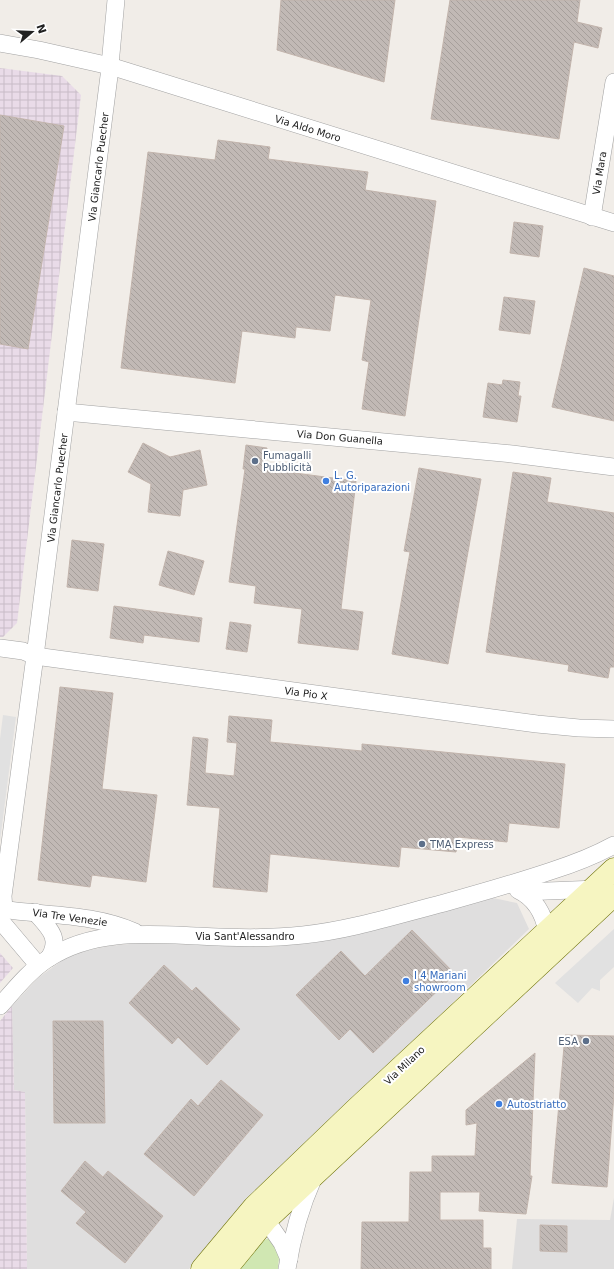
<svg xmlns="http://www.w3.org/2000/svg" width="614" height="1269" viewBox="0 0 614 1269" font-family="'DejaVu Sans',sans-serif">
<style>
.residential{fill:#dfdede}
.industrial{fill:url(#industrial-grid)}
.grass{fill:#d0e7b2}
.parking{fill:#e1e1e1}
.building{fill:url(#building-back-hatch);stroke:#c2b4ac}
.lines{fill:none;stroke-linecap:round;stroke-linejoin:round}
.minor-casing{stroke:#a2a2a2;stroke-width:18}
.secondary-casing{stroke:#70740c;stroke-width:23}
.minor{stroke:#fff;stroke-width:17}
.secondary{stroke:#f6f5c1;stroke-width:22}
.service-dot{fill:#5c6f8a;stroke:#fff;stroke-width:1.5}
.shop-dot{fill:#3f7fe0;stroke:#fff;stroke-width:1.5}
.labels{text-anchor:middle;stroke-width:4;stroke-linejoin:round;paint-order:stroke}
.street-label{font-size:10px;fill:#212121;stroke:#fff}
.service-label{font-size:10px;fill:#4e5e75;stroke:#fff;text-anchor:start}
.shop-label{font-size:10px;fill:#366cbe;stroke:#fff;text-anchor:start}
</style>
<defs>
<pattern id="industrial-grid" width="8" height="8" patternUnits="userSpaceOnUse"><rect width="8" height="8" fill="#e9dbe8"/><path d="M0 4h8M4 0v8" fill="none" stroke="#c8bcc7"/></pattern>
<pattern id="building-back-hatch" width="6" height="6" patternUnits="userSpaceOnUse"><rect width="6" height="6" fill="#c1b9b5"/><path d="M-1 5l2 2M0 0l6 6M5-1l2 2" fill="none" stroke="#a69f9b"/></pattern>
</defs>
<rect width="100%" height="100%" fill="#f1ede8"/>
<g class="residential">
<path d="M 493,898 L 517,903 L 529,929 L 235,1213 L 189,1269 L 27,1269 L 25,1092 L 14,1090 L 12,1006 L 38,978 L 64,959 L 85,951 L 109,946 L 140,943 L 271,947 L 329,940 L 375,930 Z"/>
<path d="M 614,1198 L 614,1269 L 512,1269 L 517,1219 L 610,1220 Z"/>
</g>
<g class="industrial">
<path d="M 0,68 L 62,76 L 81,95 L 17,623 L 3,637 L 0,637 Z"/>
<path d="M 0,953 L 13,968 L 0,983 Z"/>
<path d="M 12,1006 L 14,1090 L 25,1092 L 27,1269 L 0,1269 L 0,1021 Z"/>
</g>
<path class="grass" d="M 269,1238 L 273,1240 L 279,1257 L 278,1269 L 239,1269 L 260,1242 Z"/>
<g class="parking">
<path d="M 3,715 L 16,717 L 0,841 L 0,739 Z"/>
<path d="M 614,929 L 614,967 L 600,980 L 600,991 L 592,988 L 578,1003 L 555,983 Z"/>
</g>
<g class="building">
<path d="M 281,0 L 395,0 L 384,82 L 277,50 Z"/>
<path d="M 450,0 L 580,0 L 577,22 L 602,28 L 598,48 L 574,42 L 559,139 L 431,119 Z"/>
<path d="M 0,115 L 64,126 L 28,349 L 0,344 Z"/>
<path d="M 218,140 L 270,147 L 268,159 L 368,172 L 365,190 L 436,201 L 405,416 L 362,409 L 369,362 L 362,360 L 371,300 L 335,295 L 330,331 L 296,327 L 295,338 L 242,331 L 235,383 L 121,368 L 148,152 L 215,160 Z"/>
<path d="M 514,222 L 543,226 L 539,257 L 510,253 Z"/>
<path d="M 584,268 L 614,276 L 614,421 L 552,407 Z"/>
<path d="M 504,297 L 535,301 L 530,334 L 499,330 Z"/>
<path d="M 503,380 L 520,382 L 518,396 L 521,396 L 517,422 L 483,417 L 488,383 L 502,385 Z"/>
<path d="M 143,443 L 170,457 L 200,450 L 207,485 L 183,490 L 180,516 L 148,512 L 151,484 L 128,472 Z"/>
<path d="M 246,445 L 267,448 L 264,469 L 356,481 L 341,609 L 363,612 L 358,650 L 298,643 L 302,609 L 254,603 L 256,586 L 229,582 L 245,469 L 243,469 Z"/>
<path d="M 419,468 L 481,479 L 448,664 L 392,654 L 410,552 L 404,551 Z"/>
<path d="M 513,472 L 551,478 L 547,502 L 614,513 L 614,667 L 610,667 L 608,678 L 568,671 L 569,665 L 486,652 Z"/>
<path d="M 72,540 L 104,544 L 98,591 L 67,587 Z"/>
<path d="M 168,551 L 204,561 L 194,595 L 159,585 Z"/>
<path d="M 114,606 L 202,618 L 199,642 L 144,635 L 143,643 L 110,638 Z"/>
<path d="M 230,622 L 251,625 L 247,652 L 226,649 Z"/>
<path d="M 60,687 L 113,693 L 102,789 L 157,795 L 146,882 L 92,875 L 90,887 L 38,880 Z"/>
<path d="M 229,716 L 272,720 L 270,742 L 362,751 L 362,744 L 565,764 L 559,828 L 509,823 L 507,842 L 458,837 L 456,852 L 401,847 L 399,867 L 270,854 L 267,892 L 213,887 L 220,808 L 187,805 L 193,737 L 208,739 L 205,773 L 234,776 L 237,743 L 227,742 Z"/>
<path d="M 412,930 L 455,974 L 373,1053 L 350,1029 L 339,1040 L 296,995 L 341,951 L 365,976 Z"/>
<path d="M 164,965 L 192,991 L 196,987 L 240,1029 L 207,1065 L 178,1037 L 172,1044 L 129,1003 Z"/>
<path d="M 53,1021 L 103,1021 L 105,1123 L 54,1123 Z"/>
<path d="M 565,1035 L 614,1036 L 614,1094 L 607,1187 L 552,1183 Z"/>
<path d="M 535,1053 L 530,1176 L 532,1176 L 526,1214 L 479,1211 L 480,1192 L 440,1192 L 440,1220 L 483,1220 L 483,1248 L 491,1248 L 491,1269 L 361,1269 L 362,1222 L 409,1222 L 410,1172 L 432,1172 L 432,1156 L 475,1156 L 477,1123 L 466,1125 L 466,1110 Z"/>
<path d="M 221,1080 L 263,1115 L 194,1196 L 144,1154 L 191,1099 L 198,1106 Z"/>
<path d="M 85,1161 L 103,1177 L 108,1171 L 163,1216 L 125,1263 L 76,1223 L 86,1212 L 61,1191 Z"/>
<path d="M 540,1225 L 567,1226 L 567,1252 L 540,1251 Z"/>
</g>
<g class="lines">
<defs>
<g id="minor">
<path d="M 0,43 L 39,50 L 110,66 L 614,223"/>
<path d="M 592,217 L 614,82"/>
<path d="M 66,412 L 512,454 L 614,467"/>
<path d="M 0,648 L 23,651 L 35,656 L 537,724 L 579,728 L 614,729"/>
<path d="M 518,890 C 535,898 544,915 547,932"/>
<path d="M 523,892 L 597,889"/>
<path d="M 0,909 C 45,916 92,913 135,932"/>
<path d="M 4,910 L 3,896 L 35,656 L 109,76 L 116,0"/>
<path d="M 35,912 C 48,927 62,938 49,958"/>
<path d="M 0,920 L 38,965"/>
<path d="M 0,1006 C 15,989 30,970 49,958 C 94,929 148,934 198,936 C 233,938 269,939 303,935 C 351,930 397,915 444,903 C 480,893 515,883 551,871 C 573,864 594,856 614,845"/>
<path d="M 256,1220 L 266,1220 L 282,1243 L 289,1259"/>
<path d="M 287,1269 C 292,1238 300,1208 313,1179"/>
</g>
<g id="secondary">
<path d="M 202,1269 L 254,1207 L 356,1109 L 614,869"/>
<path d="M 226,1269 L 266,1220 L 614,895"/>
</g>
</defs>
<use href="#minor" class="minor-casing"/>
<use href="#secondary" class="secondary-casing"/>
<use href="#minor" class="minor"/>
<use href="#secondary" class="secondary"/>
</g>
<g class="service-dot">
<circle cx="255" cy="461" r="4"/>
<circle cx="422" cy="844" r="4"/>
<circle cx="586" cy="1041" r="4"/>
</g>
<g class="shop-dot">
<circle cx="326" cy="481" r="4"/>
<circle cx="406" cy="981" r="4"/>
<circle cx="499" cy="1104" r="4"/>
</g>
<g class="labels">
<g class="street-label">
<text transform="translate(308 128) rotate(17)" y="4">Via Aldo Moro</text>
<text transform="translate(98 167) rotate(-83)" y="4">Via Giancarlo Puecher</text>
<text transform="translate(599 173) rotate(-81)" y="4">Via Mara</text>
<text transform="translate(340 437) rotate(5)" y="4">Via Don Guanella</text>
<text transform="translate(57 488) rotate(-83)" y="4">Via Giancarlo Puecher</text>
<text transform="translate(306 693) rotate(8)" y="4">Via Pio X</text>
<text transform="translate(70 917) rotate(8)" y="4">Via Tre Venezie</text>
<text x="245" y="940">Via Sant'Alessandro</text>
<text transform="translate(404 1065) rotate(-43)" y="4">Via Milano</text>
</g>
<g class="service-label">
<text x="263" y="459">Fumagalli<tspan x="263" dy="12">Pubblicità</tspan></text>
<text x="430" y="848">TMA Express</text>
<text x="578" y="1045" text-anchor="end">ESA</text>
</g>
<g class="shop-label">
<text x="334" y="479">L. G.<tspan x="334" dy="12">Autoriparazioni</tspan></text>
<text x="414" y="979">I 4 Mariani<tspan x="414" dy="12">showroom</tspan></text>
<text x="507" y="1108">Autostriatto</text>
</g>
</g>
<g transform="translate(32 32) rotate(71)" stroke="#ffffff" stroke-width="3" paint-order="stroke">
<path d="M0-3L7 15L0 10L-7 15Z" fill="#212121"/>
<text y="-6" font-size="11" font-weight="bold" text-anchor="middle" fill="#212121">N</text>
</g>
</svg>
